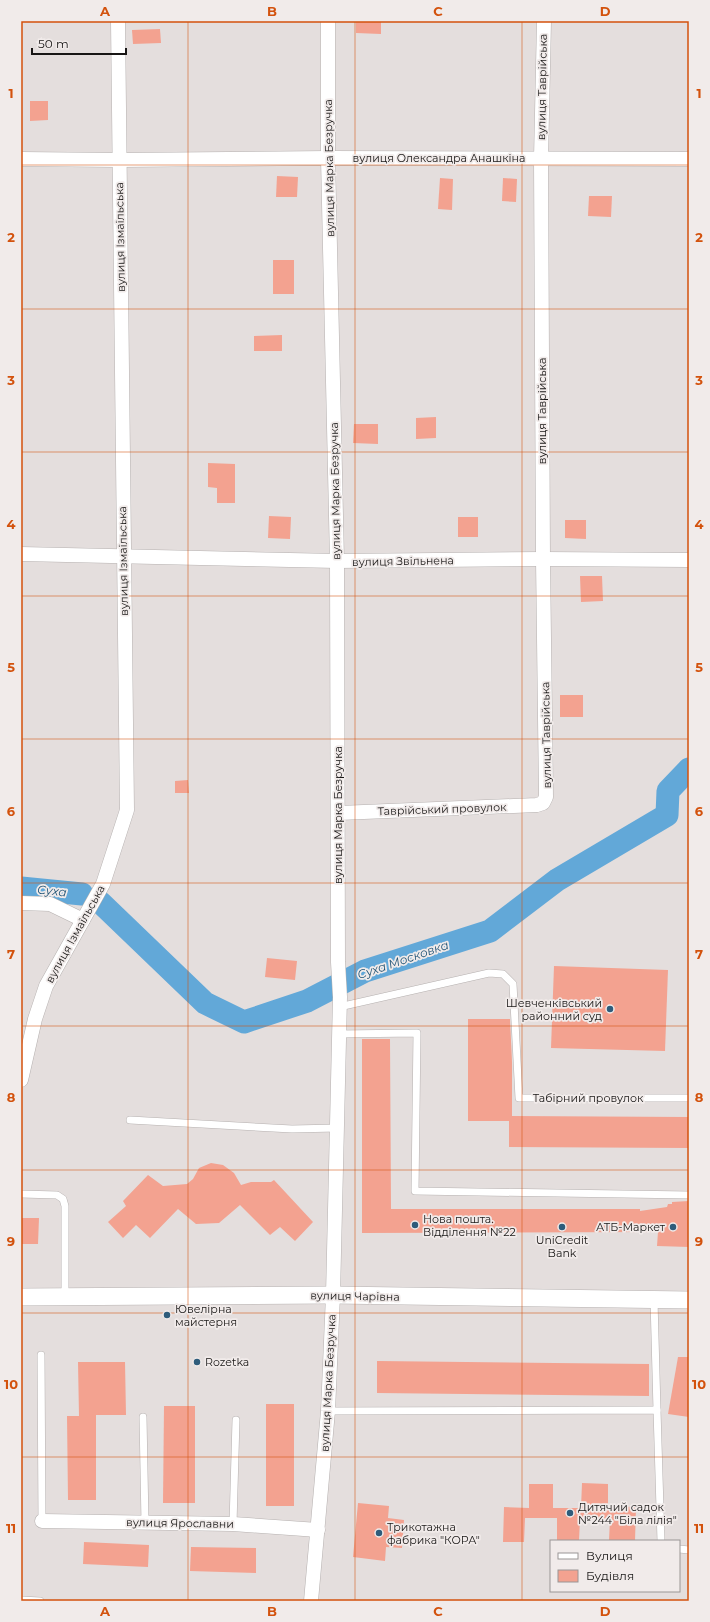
<svg xmlns="http://www.w3.org/2000/svg" width="710" height="1622" viewBox="0 0 710 1622" font-family="Montserrat,sans-serif">
<style>
.lines{fill:none;stroke-linecap:round;stroke-linejoin:round}
.river{stroke:#62a8d8;stroke-width:23}
.building{fill:#f3a290}
.service-casing{stroke:#b6b1b0;stroke-width:8}
.minor-casing{stroke:#b6b1b0;stroke-width:15}
.tertiary-casing{stroke:#b6b1b0;stroke-width:18}
.service{stroke:#fff;stroke-width:7}
.minor{stroke:#fff;stroke-width:14}
.tertiary{stroke:#fff;stroke-width:17}
.grid{fill:none;stroke:#d3520d;stroke-width:1;stroke-opacity:0.55}
.poi-dot{fill:#2e5c7b;stroke:#f1ebea;stroke-width:1.5}
.labels{text-anchor:middle;stroke-width:3.5;stroke-linejoin:round;paint-order:stroke}
.street-label{font-size:11px;fill:#181615;stroke:#f1ebea}
.poi-label{font-size:11px;fill:#181615;stroke:#f1ebea;text-anchor:start}
.water-label{font-size:12px;font-style:italic;fill:#1f5375;stroke:#f1ebea}
.neatline{fill:none;stroke:#d3520d;stroke-width:1.5}
.grid-label{font-size:13px;text-anchor:middle;font-weight:bold;fill:#d3520d}
</style>
<rect width="100%" height="100%" fill="#e4dedd"/>
<g class="lines">
<g class="river">
<path d="M 21,888 L 82,894"/>
<path d="M 101,903 L 205,1003 L 244,1022 L 307,1001 L 365,971 L 490,931 L 557,880 L 667,815 L 668,791 L 689,769"/>
</g>
</g>
<g class="building">
<path d="M 356,21 L 381,21 L 381,34 L 356,33 Z"/>
<path d="M 160,29 L 161,43 L 133,44 L 132,30 Z"/>
<path d="M 30,101 L 48,101 L 48,120 L 30,121 Z"/>
<path d="M 277,176 L 298,177 L 297,197 L 276,197 Z"/>
<path d="M 440,178 L 453,179 L 452,210 L 438,209 Z"/>
<path d="M 503,178 L 517,179 L 516,202 L 502,201 Z"/>
<path d="M 589,196 L 612,196 L 611,217 L 588,216 Z"/>
<rect x="273" y="260" width="21" height="34"/>
<path d="M 282,335 L 282,351 L 254,351 L 254,336 Z"/>
<path d="M 436,417 L 436,438 L 416,439 L 416,418 Z"/>
<path d="M 354,424 L 378,424 L 378,444 L 353,443 Z"/>
<path d="M 208,463 L 235,464 L 235,503 L 217,503 L 217,488 L 208,487 Z"/>
<path d="M 269,516 L 291,517 L 290,539 L 268,538 Z"/>
<rect x="458" y="517" width="20" height="20"/>
<path d="M 565,520 L 586,520 L 586,539 L 565,538 Z"/>
<path d="M 580,576 L 602,576 L 603,601 L 581,602 Z"/>
<rect x="560" y="695" width="23" height="22"/>
<path d="M 188,780 L 189,793 L 175,793 L 175,781 Z"/>
<path d="M 267,958 L 297,961 L 295,980 L 265,977 Z"/>
<path d="M 554,966 L 668,970 L 665,1051 L 551,1048 Z"/>
<path d="M 468,1019 L 510,1019 L 512,1062 L 512,1116 L 689,1117 L 689,1148 L 509,1147 L 509,1121 L 468,1121 Z"/>
<path d="M 362,1039 L 390,1039 L 391,1209 L 640,1209 L 640,1211 L 667,1207 L 668,1204 L 672,1204 L 672,1202 L 689,1201 L 689,1247 L 657,1246 L 658,1232 L 362,1233 Z"/>
<path d="M 211,1163 L 223,1165 L 234,1173 L 241,1185 L 251,1182 L 271,1182 L 274,1180 L 313,1222 L 295,1241 L 280,1227 L 270,1235 L 240,1205 L 219,1223 L 196,1224 L 178,1209 L 150,1238 L 136,1225 L 123,1238 L 108,1222 L 126,1206 L 123,1201 L 148,1175 L 163,1186 L 187,1184 L 193,1179 L 199,1168 Z"/>
<path d="M 21,1218 L 39,1218 L 38,1244 L 21,1244 Z"/>
<path d="M 678,1357 L 689,1357 L 689,1417 L 668,1414 Z"/>
<path d="M 377,1361 L 649,1364 L 649,1396 L 377,1393 Z"/>
<path d="M 78,1362 L 125,1362 L 126,1415 L 96,1415 L 96,1500 L 68,1500 L 67,1416 L 79,1416 Z"/>
<rect x="266" y="1404" width="28" height="102"/>
<path d="M 164,1406 L 195,1406 L 195,1503 L 163,1503 Z"/>
<path d="M 582,1483 L 608,1484 L 608,1506 L 636,1507 L 635,1541 L 609,1541 L 610,1519 L 580,1519 L 579,1541 L 557,1541 L 557,1518 L 525,1518 L 524,1542 L 503,1542 L 504,1507 L 529,1508 L 529,1484 L 553,1484 L 553,1508 L 581,1508 Z"/>
<path d="M 358,1503 L 389,1506 L 388,1518 L 404,1520 L 402,1548 L 386,1547 L 385,1561 L 353,1557 Z"/>
<path d="M 84,1542 L 149,1545 L 148,1567 L 83,1564 Z"/>
<path d="M 191,1547 L 256,1548 L 256,1573 L 190,1571 Z"/>
</g>
<g class="lines">
<defs>
<g id="service">
<path d="M 339,1007 L 489,973 L 503,974 L 513,984 L 519,1098 L 689,1098"/>
<path d="M 339,1034 L 417,1033 L 415,1191 L 689,1195"/>
<path d="M 130,1120 L 292,1129 L 337,1128"/>
<path d="M 21,1194 L 57,1195 L 63,1199 L 65,1206 L 65,1297"/>
<path d="M 654,1300 L 657,1410"/>
<path d="M 41,1355 L 42,1521"/>
<path d="M 328,1411 L 657,1410 L 661,1541"/>
<path d="M 143,1417 L 145,1523"/>
<path d="M 233,1524 L 236,1420"/>
<path d="M 679,1549 L 689,1550"/>
<path d="M 21,1600 L 40,1601"/>
</g>
<g id="minor">
<path d="M 21,159 L 119,160 L 328,158 L 689,159"/>
<path d="M 21,554 L 337,561 L 543,559 L 689,560"/>
<path d="M 339,813 L 537,805 L 543,803 L 546,797 L 543,559 L 541,159 L 544,21"/>
<path d="M 21,903 L 50,904 L 83,920"/>
<path d="M 21,1080 L 35,1019 L 46,986 L 103,884 L 127,810 L 118,21"/>
<path d="M 42,1521 L 233,1524 L 318,1530"/>
<path d="M 311,1601 L 328,1411 L 333,1295 L 340,997 L 338,962 L 337,561 L 328,158 L 328,21"/>
</g>
<path id="tertiary" d="M 21,1297 L 333,1295 L 689,1300"/>
</defs>
<use href="#service" class="service-casing"/>
<use href="#minor" class="minor-casing"/>
<use href="#tertiary" class="tertiary-casing"/>
<use href="#service" class="service"/>
<use href="#minor" class="minor"/>
<use href="#tertiary" class="tertiary"/>
</g>
<path class="grid" d="M 188,21 L 188,1601M 355,21 L 355,1601M 522,21 L 522,1601M 21,165 L 689,165M 21,309 L 689,309M 21,452 L 689,452M 21,596 L 689,596M 21,739 L 689,739M 21,883 L 689,883M 21,1026 L 689,1026M 21,1170 L 689,1170M 21,1313 L 689,1313M 21,1457 L 689,1457"/>
<g class="poi-dot">
<circle cx="610" cy="1009" r="4"/>
<circle cx="415" cy="1225" r="4"/>
<circle cx="562" cy="1227" r="4"/>
<circle cx="673" cy="1227" r="4"/>
<circle cx="167" cy="1315" r="4"/>
<circle cx="197" cy="1362" r="4"/>
<circle cx="570" cy="1513" r="4"/>
<circle cx="379" cy="1533" r="4"/>
</g>
<g class="labels">
<g class="street-label">
<text transform="translate(542 87) rotate(-89)" y="4">вулиця Таврійська</text>
<text x="439" y="162">вулиця Олександра Анашкіна</text>
<text transform="translate(329 168) rotate(-91)" y="4">вулиця Марка Безручка</text>
<text transform="translate(120 237) rotate(-91)" y="4">вулиця Ізмаїльська</text>
<text transform="translate(542 411) rotate(-90)" y="4">вулиця Таврійська</text>
<text transform="translate(335 491) rotate(-91)" y="4">вулиця Марка Безручка</text>
<text transform="translate(123 561) rotate(-91)" y="4">вулиця Ізмаїльська</text>
<text transform="translate(403 561) rotate(-1)" y="4">вулиця Звільнена</text>
<text transform="translate(546 735) rotate(-91)" y="4">вулиця Таврійська</text>
<text transform="translate(442 809) rotate(-2)" y="4">Таврійський провулок</text>
<text transform="translate(338 815) rotate(-90)" y="4">вулиця Марка Безручка</text>
<text transform="translate(75 934) rotate(-61)" y="4">вулиця Ізмаїльська</text>
<text x="588" y="1102">Табірний провулок</text>
<text transform="translate(355 1296) rotate(1)" y="4">вулиця Чарівна</text>
<text transform="translate(328 1383) rotate(-87)" y="4">вулиця Марка Безручка</text>
<text transform="translate(180 1523) rotate(1)" y="4">вулиця Ярославни</text>
</g>
<g class="poi-label">
<text x="602" y="1007" text-anchor="end">Шевченківський<tspan x="602" dy="13">районний суд</tspan></text>
<text x="423" y="1223">Нова пошта.<tspan x="423" dy="13">Відділення №22</tspan></text>
<text x="665" y="1231" text-anchor="end">АТБ-Маркет</text>
<text x="562" y="1244" text-anchor="middle">UniCredit<tspan x="562" dy="13">Bank</tspan></text>
<text x="175" y="1313">Ювелірна<tspan x="175" dy="13">майстерня</tspan></text>
<text x="205" y="1366">Rozetka</text>
<text x="578" y="1511">Дитячий садок<tspan x="578" dy="13">№244 "Біла лілія"</tspan></text>
<text x="387" y="1531">Трикотажна<tspan x="387" dy="13">фабрика "КОРА"</tspan></text>
</g>
<g class="water-label">
<text transform="translate(52 891) rotate(6)" y="4">Суха</text>
<text transform="translate(403 960) rotate(-19)" y="4">Суха Московка</text>
</g>
</g>
<rect width="710" height="1622" fill="none" stroke="#f1ebea" stroke-width="44"/>
<rect x="550" y="1540" width="130" height="52" fill="#f1ebea" stroke="#9a9695"/>
<rect x="558" y="1553" width="20" height="6" fill="#ffffff" stroke="#9a9695"/>
<text x="586" y="1560" font-size="12" fill="#181615">Вулиця</text>
<rect x="558" y="1570" width="20" height="12" fill="#f3a290" stroke="#9a9695"/>
<text x="586" y="1580" font-size="12" fill="#181615">Будівля</text>
<path d="M32 48v6h94v-6" fill="none" stroke="#181615" stroke-width="2"/>
<text x="38" y="48" font-size="12" fill="#181615" stroke="#f1ebea" stroke-width="3" paint-order="stroke">50 m</text>
<rect x="22" y="22" width="666" height="1578" class="neatline"/>
<g class="grid-label">
<text x="105" y="16">A</text>
<text x="272" y="16">B</text>
<text x="438" y="16">C</text>
<text x="605" y="16">D</text>
<text x="11" y="98">1</text>
<text x="699" y="98">1</text>
<text x="11" y="242">2</text>
<text x="699" y="242">2</text>
<text x="11" y="385">3</text>
<text x="699" y="385">3</text>
<text x="11" y="529">4</text>
<text x="699" y="529">4</text>
<text x="11" y="672">5</text>
<text x="699" y="672">5</text>
<text x="11" y="816">6</text>
<text x="699" y="816">6</text>
<text x="11" y="959">7</text>
<text x="699" y="959">7</text>
<text x="11" y="1102">8</text>
<text x="699" y="1102">8</text>
<text x="11" y="1246">9</text>
<text x="699" y="1246">9</text>
<text x="11" y="1389">10</text>
<text x="699" y="1389">10</text>
<text x="11" y="1533">11</text>
<text x="699" y="1533">11</text>
<text x="105" y="1616">A</text>
<text x="272" y="1616">B</text>
<text x="438" y="1616">C</text>
<text x="605" y="1616">D</text>
</g>
</svg>
